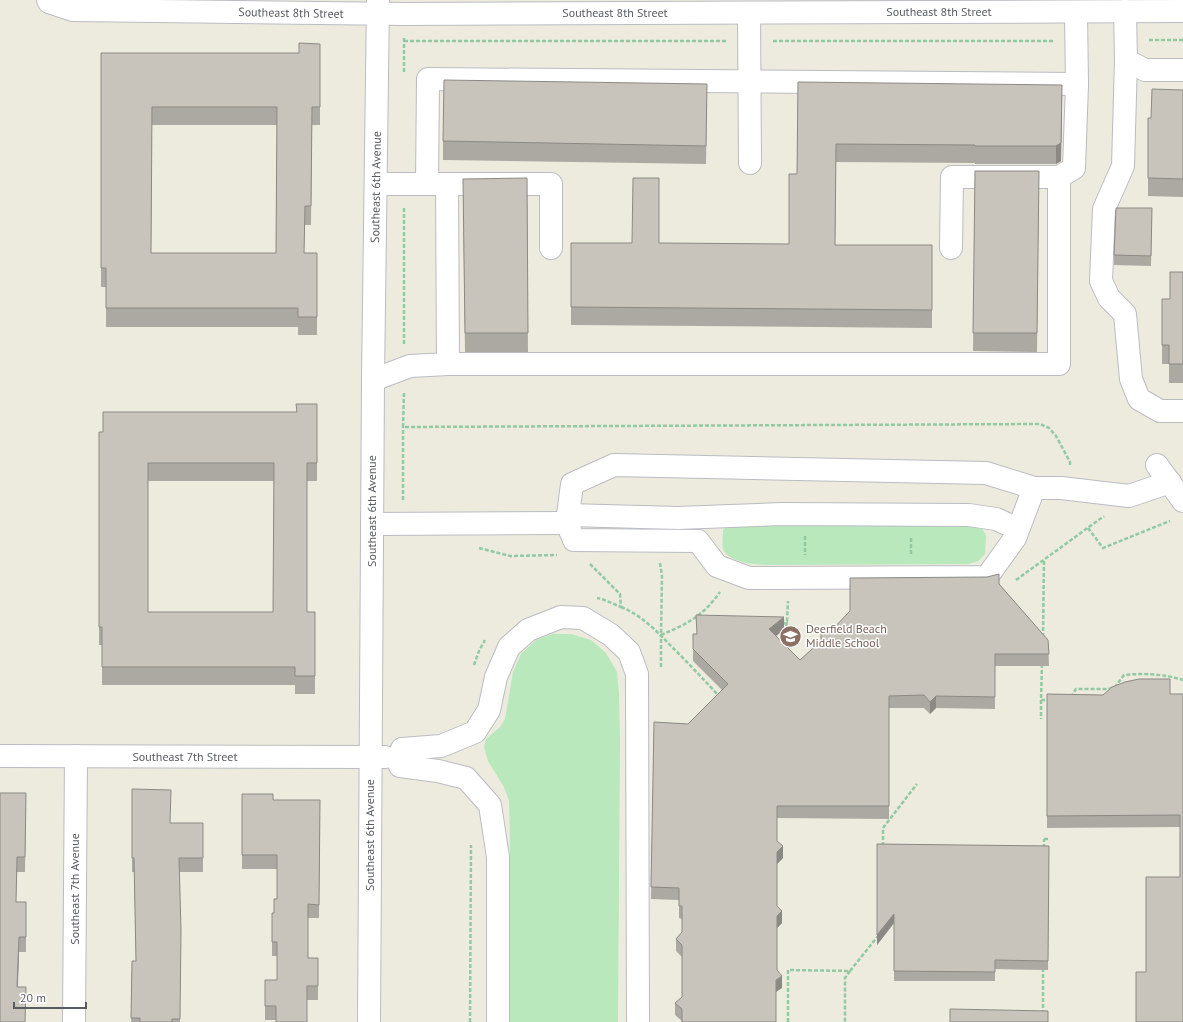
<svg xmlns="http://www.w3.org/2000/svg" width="1183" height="1022" viewBox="0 0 1183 1022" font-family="'PT Sans',sans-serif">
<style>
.green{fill:#b8e8bb}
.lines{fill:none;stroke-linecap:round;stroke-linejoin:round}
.minor-casing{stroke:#babcc2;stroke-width:24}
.path{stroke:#91c9a3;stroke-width:2.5;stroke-dasharray:4 2;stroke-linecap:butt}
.minor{stroke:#fff;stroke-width:22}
.wall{fill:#aca9a2;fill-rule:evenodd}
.shaded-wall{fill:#8c8984}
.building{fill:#c8c4bc;stroke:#8c8984;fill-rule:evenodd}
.labels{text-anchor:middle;stroke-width:3;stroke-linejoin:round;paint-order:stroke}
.street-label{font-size:12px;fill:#585c62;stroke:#fff}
.education-label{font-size:12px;fill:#785e54;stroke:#fff;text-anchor:start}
</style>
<rect width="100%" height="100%" fill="#edebde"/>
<g class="green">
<path d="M 927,522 L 981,527 L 986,535 L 985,554 L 978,561 L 969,564 L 767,565 C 755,565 728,562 723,549 C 722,544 723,535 723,530 L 727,526 L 735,523 Z"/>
<path d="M 553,634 L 571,634 L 591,640 L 606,653 L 617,672 L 619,694 L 620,741 L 618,1022 L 508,1022 L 510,840 L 509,801 L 504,787 L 488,761 L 484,747 L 486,739 L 500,727 L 505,719 L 513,672 L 521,654 L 536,640 Z"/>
</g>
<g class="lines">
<defs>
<g id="minor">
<path d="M 48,0 L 49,2 L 73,10 L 405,14 L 1183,11"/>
<path d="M 1125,11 L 1126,60 L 1123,166 L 1104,209 L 1101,281 L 1109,298 L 1125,314 L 1131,379 L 1139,399 L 1160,411 L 1183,411"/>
<path d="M 749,13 L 750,163"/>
<path d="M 1126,60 L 1145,70 L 1183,70"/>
<path d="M 1059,177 L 1074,168 L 1077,84"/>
<path d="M 376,184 L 427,184"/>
<path d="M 447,184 L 448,364 L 1059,364 L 1059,177 L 952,177 L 951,248"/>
<path d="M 551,248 L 551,184 L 427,184 L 428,79 L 1077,84 L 1076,12"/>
<path d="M 373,380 L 410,366 L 448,364"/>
<path d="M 1157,465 L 1183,501"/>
<path d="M 1034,488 L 1015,538 L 987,577 L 749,578 L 717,566 L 698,541 L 574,540 L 567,523 L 572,484 L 614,465 L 986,473 L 1034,488 L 1061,488 L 1129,496 L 1170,482"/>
<path d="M 568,515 L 678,518 L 781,514 L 969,515 L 996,519 L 1018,529"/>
<path d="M 372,524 L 567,523"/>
<path d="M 0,756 L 385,757"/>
<path d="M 397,758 L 402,749 L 441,746 L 475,732 L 489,710 L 496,677 L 509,647 L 528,630 L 561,617 L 583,618 L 611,635 L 629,652 L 637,674 L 638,1022"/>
<path d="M 397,758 L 400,766 L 438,771 L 466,778 L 490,805 L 498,857 L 498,1022"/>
<path d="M 74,1022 L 76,756"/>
<path d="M 369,1022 L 373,380 L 378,0"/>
</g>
</defs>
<use href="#minor" class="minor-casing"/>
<g class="path">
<path d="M 1149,40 L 1183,40"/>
<path d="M 404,41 L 726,41"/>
<path d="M 773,41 L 1054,41"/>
<path d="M 404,72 L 404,37"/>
<path d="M 404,344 L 404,207"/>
<path d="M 404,393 L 403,427 L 1040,424 L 1049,428 L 1056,436 L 1070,462 L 1070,466"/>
<path d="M 403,500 L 403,427"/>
<path d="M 1088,528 L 1103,548 L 1170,521"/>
<path d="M 805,536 L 805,555"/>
<path d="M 911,538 L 911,555"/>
<path d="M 479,548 L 510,556 L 557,555"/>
<path d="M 660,563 L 662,576 L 661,635 C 687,624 703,616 720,592"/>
<path d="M 590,564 L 620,594 L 621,607 L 602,599 L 597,598"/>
<path d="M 1016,580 L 1104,516"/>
<path d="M 621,607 C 644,616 661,636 678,653 C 692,667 705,681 719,696"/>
<path d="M 782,625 L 787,621 L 788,601"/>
<path d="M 1043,637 L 1044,559"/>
<path d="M 781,643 L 784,638 L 787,621"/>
<path d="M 1042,664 L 1041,700 L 1050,700"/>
<path d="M 474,665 L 479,651 L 485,640"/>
<path d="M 661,667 L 661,635"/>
<path d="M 1071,697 L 1076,689 L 1108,689 L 1115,687 L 1124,675 C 1144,673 1164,674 1183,680"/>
<path d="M 1041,700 L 1041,719"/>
<path d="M 1044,839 L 1049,839"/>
<path d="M 883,846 L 883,828 L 917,784"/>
<path d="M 1044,848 L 1044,839"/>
<path d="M 850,971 L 878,936"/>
<path d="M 1043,1014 L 1043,969"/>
<path d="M 470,1022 L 471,845"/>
<path d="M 788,1022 L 788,970 L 850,971 L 845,978 L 845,1022"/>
</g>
<use href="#minor" class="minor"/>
</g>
<g class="wall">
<path d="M 320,44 L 320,125 L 312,125 L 311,225 L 305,225 L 304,253 L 317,253 L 317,335 L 298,335 L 298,327 L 106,327 L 106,287 L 101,287 L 101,53 L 299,53 ZM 152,125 L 277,125 L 276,253 L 151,253 Z"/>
<path d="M 798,82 L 1062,103 L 1061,161 L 1056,164 L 975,164 L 975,163 L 836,162 L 835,245 L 932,245 L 932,328 L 571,325 L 571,243 L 789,244 L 797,174 Z"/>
<path d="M 1183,90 L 1183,197 L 1148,196 L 1148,118 L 1151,118 Z"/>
<path d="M 707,103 L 706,164 L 443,160 L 443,141 Z"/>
<path d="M 975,171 L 1039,171 L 1037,352 L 973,351 Z"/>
<path d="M 527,178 L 528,352 L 465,352 L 463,198 Z"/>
<path d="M 1152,208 L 1151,266 L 1114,265 L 1114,255 Z"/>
<path d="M 1183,272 L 1183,383 L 1169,383 L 1169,364 L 1162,364 L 1162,299 L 1170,299 Z"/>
<path d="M 317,404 L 317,481 L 307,481 L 307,612 L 315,612 L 315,694 L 295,694 L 295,685 L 102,685 L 102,645 L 99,645 L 99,432 L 103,432 L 296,412 ZM 148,481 L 274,481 L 273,612 L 148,612 Z"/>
<path d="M 999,584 L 1048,640 L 1049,666 L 995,666 L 995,709 L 936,708 L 930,714 L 924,708 L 889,708 L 889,819 L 777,818 L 777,841 L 783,858 L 777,864 L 777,906 L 782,923 L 777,928 L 777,970 L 782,988 L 682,1021 L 675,1015 L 675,1003 L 682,997 L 682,957 L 676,951 L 676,939 L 682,932 L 682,919 L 679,918 L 679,900 L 651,899 L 654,722 L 688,724 L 722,690 L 693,661 L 693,634 L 784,630 L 776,636 L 800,660 L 830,632 Z"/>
<path d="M 1047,694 L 1103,695 L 1183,694 L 1183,1022 L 1146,972 L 1180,877 L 1180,827 L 1047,828 Z"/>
<path d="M 132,789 L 170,823 L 203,823 L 203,872 L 180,872 L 180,1022 L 131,1022 L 132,961 L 136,961 L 134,872 L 132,872 Z"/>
<path d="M 0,793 L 26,793 L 25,872 L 17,872 L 16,902 L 26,902 L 26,952 L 19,952 L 18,987 L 26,1001 L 0,1022 Z"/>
<path d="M 242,794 L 273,800 L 320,800 L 319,918 L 308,918 L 308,958 L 318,958 L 318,1000 L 307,1000 L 276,1020 L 265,1020 L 265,980 L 277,980 L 277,956 L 272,956 L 272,942 L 274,913 L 277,899 L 277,869 L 242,869 Z"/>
<path d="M 877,844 L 1049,846 L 1048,970 L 995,969 L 995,981 L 894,981 L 894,923 L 877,945 Z"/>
</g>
<g class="shaded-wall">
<path d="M 1062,85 L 1061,161 L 1056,164 L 1056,146 Z"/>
<path d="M 784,617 L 784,630 L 769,641 L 769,629 Z"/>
<path d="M 936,696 L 936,708 L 930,714 L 930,702 Z"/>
<path d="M 783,846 L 783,858 L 777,864 L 777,852 Z"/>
<path d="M 782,911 L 782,923 L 777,928 L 777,980 L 782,976 L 782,988 L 776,992 L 777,916 Z"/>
<path d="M 894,914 L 894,923 L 877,945 L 877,935 Z"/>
<path d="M 19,937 L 19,952 L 17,1001 L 17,987 Z"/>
</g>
<g class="building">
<path d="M 299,43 L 320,44 L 320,107 L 312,107 L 311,206 L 305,206 L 304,253 L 317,253 L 317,317 L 298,317 L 298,308 L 106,308 L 106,268 L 101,268 L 101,53 L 299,53 ZM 152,107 L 277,107 L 276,253 L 151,253 Z"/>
<path d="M 444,80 L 707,84 L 706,146 L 443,141 Z"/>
<path d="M 798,82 L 1062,85 L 1061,143 L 1056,146 L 975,146 L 975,145 L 836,144 L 835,245 L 932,245 L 932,310 L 571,307 L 571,243 L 632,243 L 633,178 L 659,178 L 659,243 L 789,244 L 789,174 L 797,174 Z"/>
<path d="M 1152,89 L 1183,90 L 1183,179 L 1148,178 L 1148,118 L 1151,118 Z"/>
<path d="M 975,171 L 1039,171 L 1037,333 L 973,333 Z"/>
<path d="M 527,178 L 528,333 L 465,333 L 463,179 Z"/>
<path d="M 1116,208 L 1152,208 L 1151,256 L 1114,255 Z"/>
<path d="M 1170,272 L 1183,272 L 1183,364 L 1169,364 L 1169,345 L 1162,345 L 1162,299 L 1170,299 Z"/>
<path d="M 296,404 L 317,404 L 317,463 L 307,463 L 307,612 L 315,612 L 315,676 L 295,676 L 295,667 L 102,667 L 102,627 L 99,627 L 99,432 L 103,432 L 103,412 L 297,412 ZM 148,463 L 274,463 L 273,612 L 148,612 Z"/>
<path d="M 999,574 L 999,584 L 1048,640 L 1049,654 L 995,654 L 995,697 L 936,696 L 930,702 L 924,695 L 889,696 L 889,806 L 777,806 L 777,841 L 783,846 L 777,852 L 777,906 L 782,911 L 777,916 L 777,970 L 782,976 L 776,980 L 776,1022 L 682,1022 L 682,1009 L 675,1003 L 682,997 L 682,945 L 676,939 L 682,932 L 682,906 L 679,906 L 679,888 L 651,887 L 654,722 L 688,724 L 728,684 L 693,649 L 693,634 L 697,634 L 696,615 L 784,617 L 769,629 L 800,660 L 821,641 L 821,632 L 830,632 L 850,611 L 850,578 L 987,577 Z"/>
<path d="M 1139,679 L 1170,679 L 1170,694 L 1183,694 L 1183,1022 L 1136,1022 L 1136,972 L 1146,972 L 1146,877 L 1180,877 L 1180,815 L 1047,816 L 1047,694 L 1103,695 L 1112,687 L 1125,682 Z"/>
<path d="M 132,789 L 171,790 L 170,823 L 203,823 L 203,858 L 179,858 L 181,930 L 180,1019 L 172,1019 L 172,1022 L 140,1022 L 140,1018 L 131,1018 L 132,961 L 136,961 L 134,858 L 132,858 Z"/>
<path d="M 0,793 L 26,793 L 25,857 L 17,857 L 16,902 L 26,902 L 26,937 L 19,937 L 17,987 L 26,987 L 25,1022 L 0,1022 Z"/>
<path d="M 242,794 L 273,794 L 273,800 L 320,800 L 319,905 L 308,904 L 308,958 L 318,958 L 318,986 L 307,986 L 307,1022 L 276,1022 L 276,1006 L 265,1006 L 265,980 L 277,980 L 277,942 L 272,942 L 272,913 L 274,913 L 274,899 L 277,899 L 277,855 L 242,855 Z"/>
<path d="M 877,844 L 1049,846 L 1048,961 L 995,960 L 995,972 L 894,971 L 894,914 L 877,935 Z"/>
<path d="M 950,1009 L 1048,1011 L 1048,1022 L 950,1022 Z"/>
</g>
<defs>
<symbol id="school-disc" viewBox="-11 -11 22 22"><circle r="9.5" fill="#8d6e63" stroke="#fff"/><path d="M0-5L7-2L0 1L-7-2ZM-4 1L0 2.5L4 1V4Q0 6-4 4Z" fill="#fff"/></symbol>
</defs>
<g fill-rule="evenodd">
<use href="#school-disc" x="778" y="624" width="25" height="25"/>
</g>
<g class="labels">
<g class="street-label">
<text x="939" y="16">Southeast 8th Street</text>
<text transform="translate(291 13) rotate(1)" y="4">Southeast 8th Street</text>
<text x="615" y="17">Southeast 8th Street</text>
<text transform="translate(376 187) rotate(-89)" y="4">Southeast 6th Avenue</text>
<text transform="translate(372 511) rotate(-90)" y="4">Southeast 6th Avenue</text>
<text x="185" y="761">Southeast 7th Street</text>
<text transform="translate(370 835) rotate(-90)" y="4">Southeast 6th Avenue</text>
<text transform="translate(75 889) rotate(-90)" y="4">Southeast 7th Avenue</text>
</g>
<g class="education-label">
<text x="806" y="633">Deerfield Beach<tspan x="806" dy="14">Middle School</tspan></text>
</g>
</g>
<path d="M14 1002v6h72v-6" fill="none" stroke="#585c62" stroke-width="2"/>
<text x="20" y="1002" font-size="12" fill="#585c62" stroke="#ffffff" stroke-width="3" paint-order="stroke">20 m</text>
</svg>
